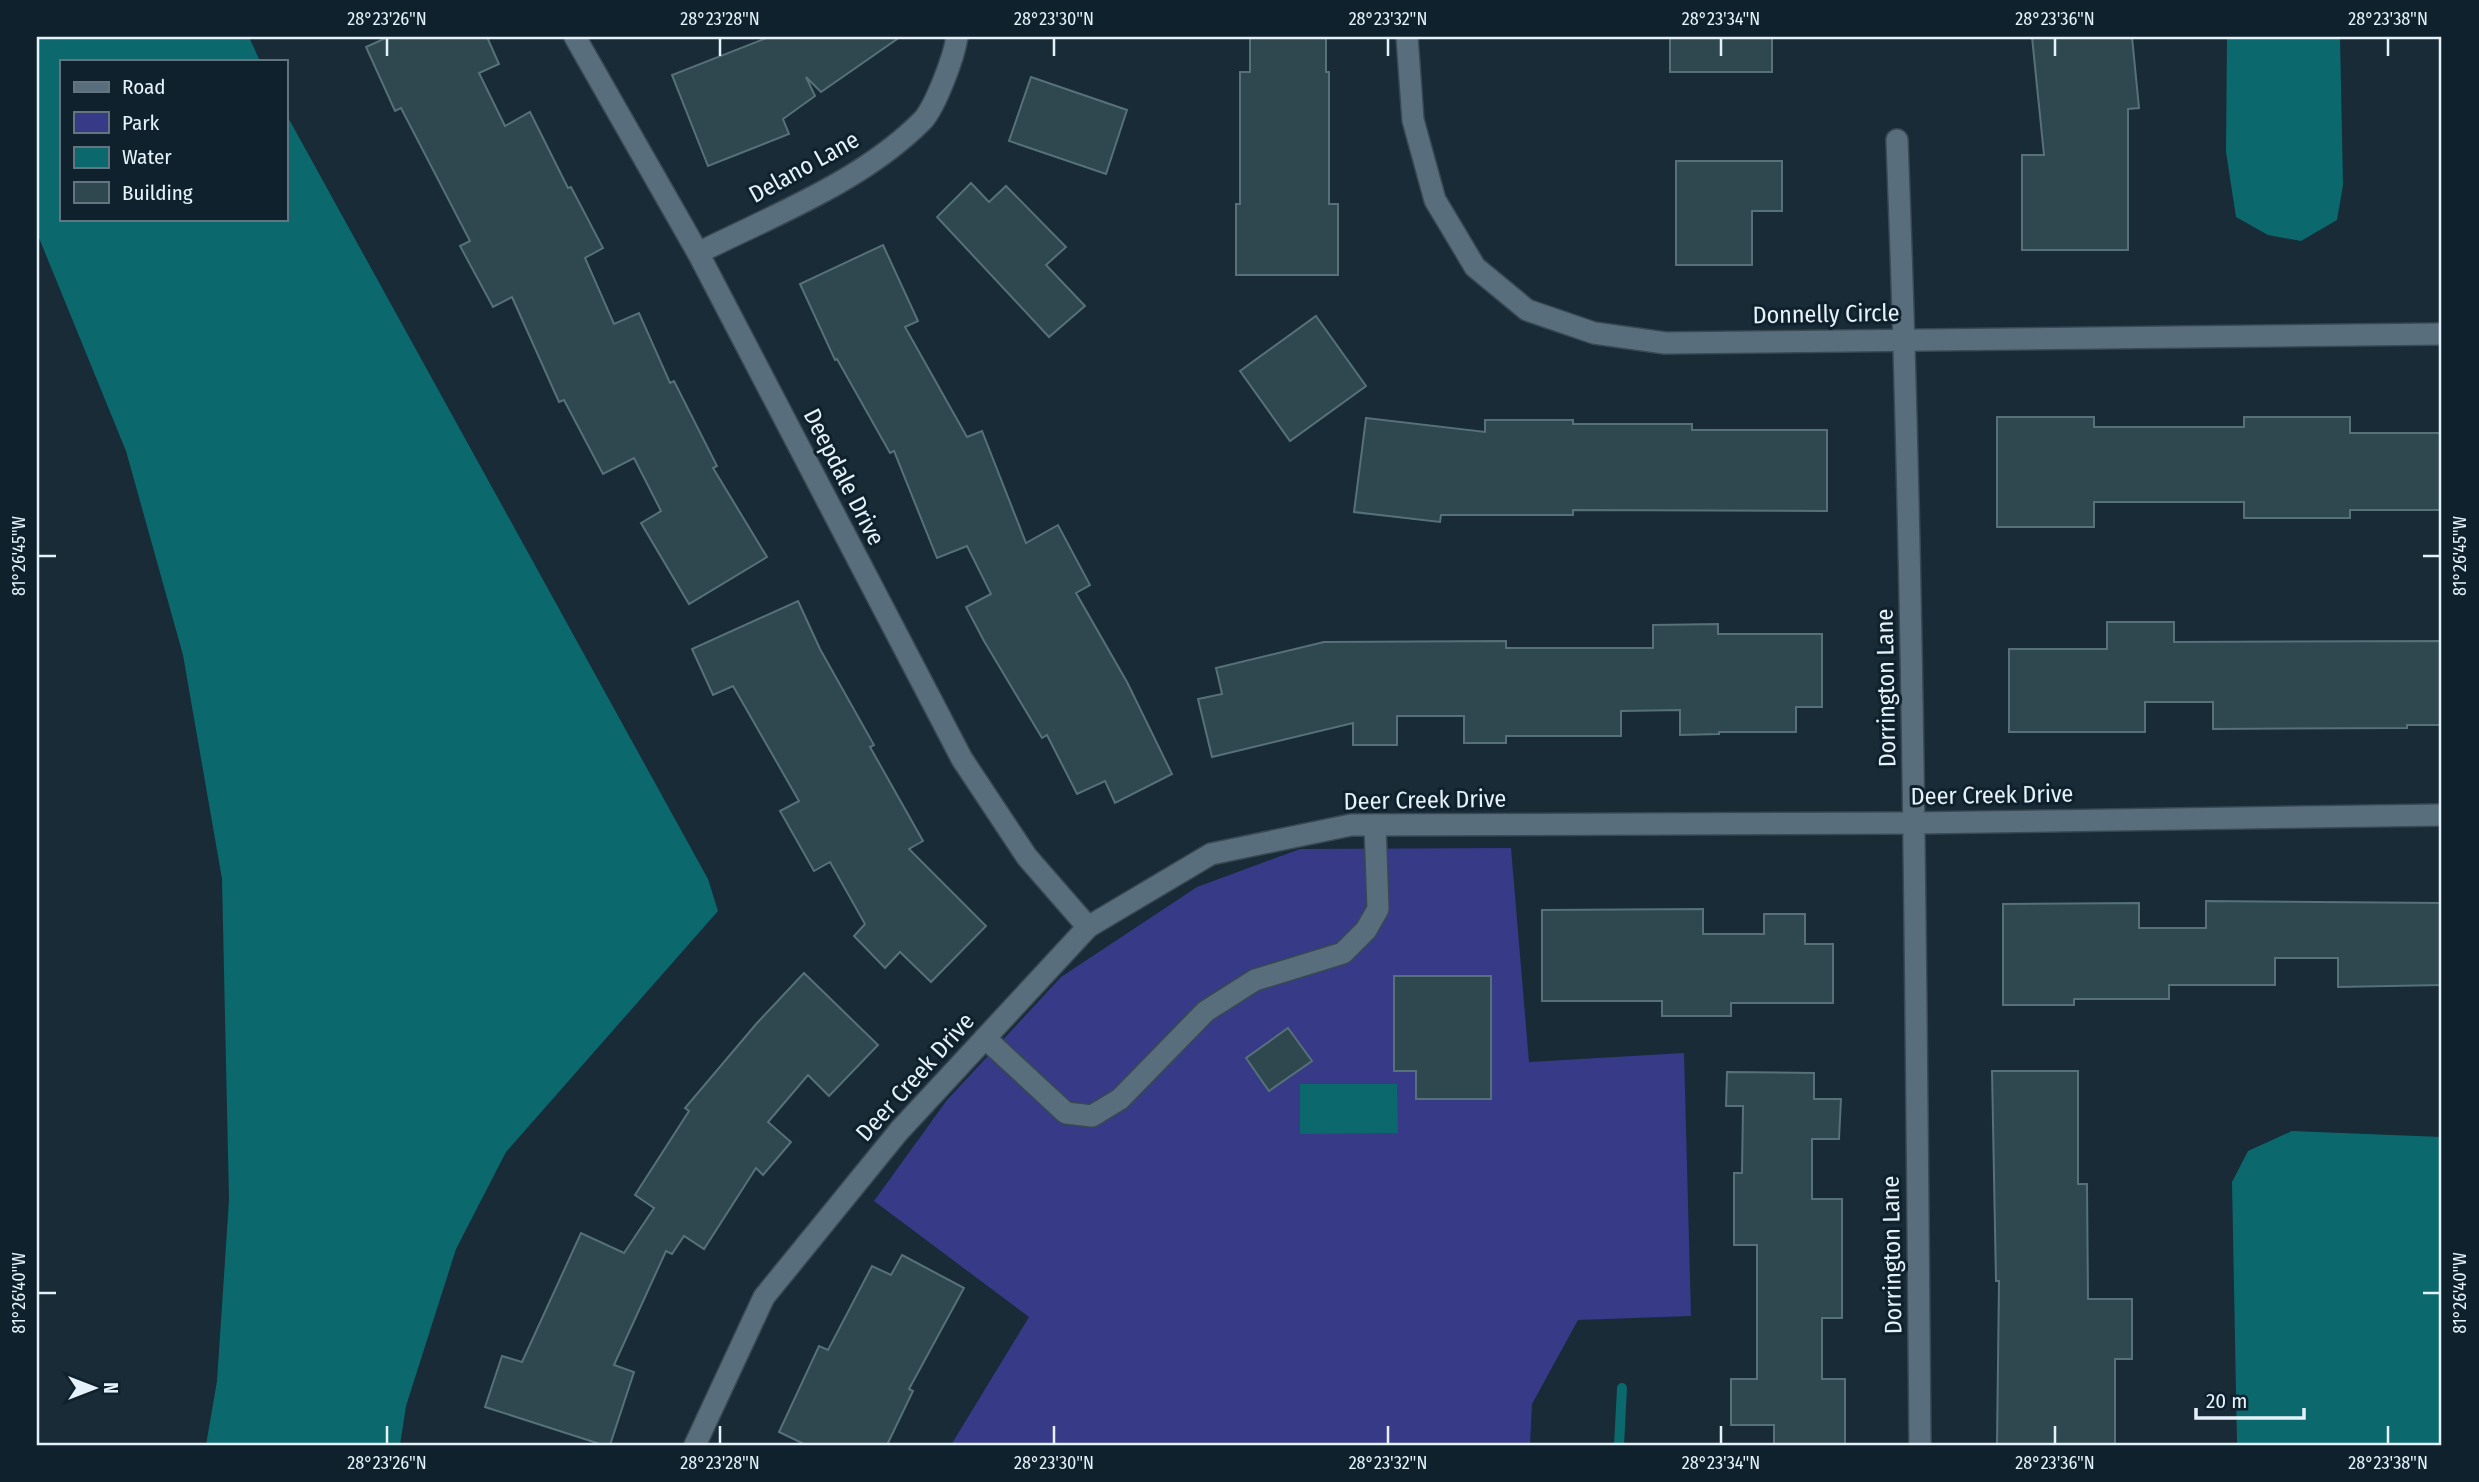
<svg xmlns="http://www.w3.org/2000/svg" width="2479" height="1482" viewBox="0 0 2479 1482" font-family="'Fira Sans Condensed',sans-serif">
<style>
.green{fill:#373a87}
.water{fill:#0b686c}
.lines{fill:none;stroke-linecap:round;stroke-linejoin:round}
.stream{stroke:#0b686c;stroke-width:10}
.building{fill:#2f4850;stroke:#567179;stroke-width:2}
.minor-casing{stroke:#394953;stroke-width:24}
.minor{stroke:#596e7c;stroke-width:21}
.ticks{fill:none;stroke:#e6f2fa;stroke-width:2.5}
.labels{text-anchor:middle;stroke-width:6;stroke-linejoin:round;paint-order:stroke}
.street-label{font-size:24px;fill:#e6f2fa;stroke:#0f212d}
.neatline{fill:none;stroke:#e6f2fa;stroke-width:2.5}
.ticks-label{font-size:18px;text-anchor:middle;fill:#e6f2fa}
</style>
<rect width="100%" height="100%" fill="#182b37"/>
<path class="green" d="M 1511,848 L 1529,1062 L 1684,1053 L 1691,1316 L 1578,1320 L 1532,1404 L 1530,1445 L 951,1445 L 1029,1317 L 874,1201 L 947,1100 L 1061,977 L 1197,887 L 1300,849 Z"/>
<g class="water">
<path d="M 37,37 L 249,37 L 260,61 L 61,61 L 61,219 L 285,219 L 285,112 L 708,879 L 718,911 L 506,1152 L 456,1249 L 406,1406 L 400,1445 L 206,1445 L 217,1381 L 229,1200 L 222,879 L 183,655 L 126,451 L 37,233 Z"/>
<path d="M 2227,37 L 2340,37 L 2343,185 L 2337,220 L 2301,241 L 2268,235 L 2236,217 L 2226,152 Z"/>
<path d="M 1300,1084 L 1397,1084 L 1398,1133 L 1300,1134 Z"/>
<path d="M 2292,1131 L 2442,1137 L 2442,1445 L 2237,1445 L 2232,1182 L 2248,1151 Z"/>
</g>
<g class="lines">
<path class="stream" d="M 1619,1445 L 1622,1388"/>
</g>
<g class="building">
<path d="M 388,37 L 487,37 L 499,64 L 479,73 L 505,126 L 530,112 L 568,188 L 571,187 L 603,248 L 585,258 L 614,324 L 639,313 L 670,383 L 674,381 L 717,466 L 713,468 L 767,557 L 689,604 L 641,523 L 661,511 L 634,458 L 603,474 L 564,400 L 559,402 L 512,297 L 493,307 L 460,246 L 470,241 L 401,108 L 395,111 L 366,47 Z"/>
<path d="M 769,37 L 900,37 L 821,92 L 806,77 L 815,96 L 783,119 L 789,134 L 708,166 L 672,75 Z"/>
<path d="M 1250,37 L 1326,37 L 1326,72 L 1329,72 L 1329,204 L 1338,204 L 1338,275 L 1236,275 L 1236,204 L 1240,204 L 1240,72 L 1250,72 Z"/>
<rect x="1670" y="37" width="102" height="35"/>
<path d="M 2032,37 L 2132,37 L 2139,108 L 2128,109 L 2128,250 L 2022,250 L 2022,155 L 2044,155 Z"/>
<path d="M 1031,77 L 1127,110 L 1106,174 L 1009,141 Z"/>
<path d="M 1676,161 L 1782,161 L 1782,211 L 1752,211 L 1752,265 L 1676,265 Z"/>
<path d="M 971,183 L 989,202 L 1006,186 L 1066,247 L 1046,265 L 1085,306 L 1049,337 L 937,217 Z"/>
<path d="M 883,245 L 918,321 L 905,327 L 967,437 L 982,431 L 1026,543 L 1058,525 L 1090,585 L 1076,593 L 1127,682 L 1172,774 L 1115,803 L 1105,781 L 1077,794 L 1047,735 L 1042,738 L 984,641 L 966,607 L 991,594 L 967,546 L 937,558 L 894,451 L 890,453 L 837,359 L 835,360 L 800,284 Z"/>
<path d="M 1316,316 L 1366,386 L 1290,441 L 1240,371 Z"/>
<path d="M 1997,417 L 2094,417 L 2094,427 L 2244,427 L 2244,417 L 2350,417 L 2350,433 L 2442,433 L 2442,510 L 2350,510 L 2350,518 L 2244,518 L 2244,502 L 2094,502 L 2094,527 L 1997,527 Z"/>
<path d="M 1366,418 L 1485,432 L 1485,420 L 1573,420 L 1573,424 L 1692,424 L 1692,430 L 1827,430 L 1827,511 L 1573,510 L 1573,515 L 1441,515 L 1440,522 L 1354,512 Z"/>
<path d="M 798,601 L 820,649 L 874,745 L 870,747 L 923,841 L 909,849 L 986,926 L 931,982 L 900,952 L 885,968 L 854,936 L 865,924 L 830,862 L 814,871 L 780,811 L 799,801 L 733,686 L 713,695 L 692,649 Z"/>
<path d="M 2107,622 L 2174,622 L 2174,642 L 2442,641 L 2442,725 L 2407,725 L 2407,728 L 2213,729 L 2213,702 L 2145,702 L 2145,732 L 2009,732 L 2009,649 L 2107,649 Z"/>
<path d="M 1718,624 L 1718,634 L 1822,634 L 1822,707 L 1796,707 L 1796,732 L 1719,732 L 1719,734 L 1680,735 L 1680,710 L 1621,711 L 1621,736 L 1506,736 L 1506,743 L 1464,743 L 1464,716 L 1397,716 L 1397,745 L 1353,745 L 1353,723 L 1212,757 L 1198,699 L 1222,694 L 1216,668 L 1324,642 L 1506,641 L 1506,648 L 1653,648 L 1653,625 Z"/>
<path d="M 2206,901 L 2442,903 L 2442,985 L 2338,987 L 2338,958 L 2275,958 L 2275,985 L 2169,985 L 2169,999 L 2074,999 L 2074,1005 L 2003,1005 L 2003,904 L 2139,903 L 2139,928 L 2206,928 Z"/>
<path d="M 1703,909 L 1703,934 L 1764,934 L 1764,914 L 1805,914 L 1805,944 L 1833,944 L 1833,1003 L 1731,1003 L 1731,1016 L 1662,1016 L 1662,1001 L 1542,1001 L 1542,910 Z"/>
<path d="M 804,973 L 878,1045 L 829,1096 L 808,1075 L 768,1122 L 791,1142 L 763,1175 L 756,1168 L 704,1249 L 684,1236 L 672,1254 L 666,1251 L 614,1365 L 634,1372 L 610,1445 L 603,1445 L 485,1407 L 502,1356 L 522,1362 L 581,1233 L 624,1253 L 654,1208 L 635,1195 L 689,1111 L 685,1108 L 757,1023 Z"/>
<path d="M 1394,976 L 1491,976 L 1491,1099 L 1416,1099 L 1416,1071 L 1394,1071 Z"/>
<path d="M 1288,1028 L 1312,1061 L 1269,1091 L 1246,1058 Z"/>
<path d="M 1992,1071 L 2078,1071 L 2078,1184 L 2087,1184 L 2088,1299 L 2132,1299 L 2132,1359 L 2115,1359 L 2115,1445 L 1997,1445 L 1999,1281 L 1996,1281 Z"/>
<path d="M 1727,1072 L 1814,1073 L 1814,1099 L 1841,1099 L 1839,1139 L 1812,1139 L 1812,1199 L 1842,1199 L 1842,1318 L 1822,1318 L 1822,1379 L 1845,1379 L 1845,1445 L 1774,1445 L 1774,1425 L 1731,1425 L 1731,1379 L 1757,1379 L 1757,1245 L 1734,1245 L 1734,1173 L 1742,1173 L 1743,1106 L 1726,1106 Z"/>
<path d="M 902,1255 L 964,1288 L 909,1389 L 913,1391 L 887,1445 L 806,1445 L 779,1432 L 819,1346 L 828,1350 L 872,1266 L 891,1275 Z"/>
</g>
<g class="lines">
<defs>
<g id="minor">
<path d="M 575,37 L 698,253 L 962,759 L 1027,857 L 1088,927"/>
<path d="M 1407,37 L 1413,120 L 1435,200 L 1475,267 L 1527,310 L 1594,333 L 1665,343 L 2442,334"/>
<path d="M 1897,140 C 1914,575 1916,1010 1920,1445"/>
<path d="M 698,253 C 774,215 863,181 923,120 C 936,105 954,57 957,37"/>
<path d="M 985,1038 L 1066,1113 L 1092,1116 L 1120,1099 L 1206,1011 L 1255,980 L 1343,953 L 1366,930 L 1378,909 L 1375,825"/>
<path d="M 695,1445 L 764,1297 L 899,1131 L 1088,927 L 1211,854 L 1351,825 L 1915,823 L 2442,815"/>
</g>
</defs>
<use href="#minor" class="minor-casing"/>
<use href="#minor" class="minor"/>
</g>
<path class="ticks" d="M 387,38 L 387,56M 720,38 L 720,56M 1054,38 L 1054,56M 1388,38 L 1388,56M 1721,38 L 1721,56M 2055,38 L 2055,56M 2388,38 L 2388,56M 38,556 L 56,556M 2423,556 L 2440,556M 38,1293 L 56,1293M 2423,1293 L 2440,1293M 387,1426 L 387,1444M 720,1426 L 720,1444M 1054,1426 L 1054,1444M 1388,1426 L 1388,1444M 1721,1426 L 1721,1444M 2055,1426 L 2055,1444M 2388,1426 L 2388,1444"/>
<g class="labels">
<g class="street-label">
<text transform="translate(804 167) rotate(-29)" y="8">Delano Lane</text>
<text transform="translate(1826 314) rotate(-1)" y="8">Donnelly Circle</text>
<text transform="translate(844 477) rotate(63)" y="8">Deepdale Drive</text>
<text transform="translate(1886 688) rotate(-91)" y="8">Dorrington Lane</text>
<text transform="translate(1992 795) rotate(-1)" y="8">Deer Creek Drive</text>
<text transform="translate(1425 800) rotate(-1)" y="8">Deer Creek Drive</text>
<text transform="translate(915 1077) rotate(-48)" y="8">Deer Creek Drive</text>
<text transform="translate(1892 1255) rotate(-91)" y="8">Dorrington Lane</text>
</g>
</g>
<rect width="2479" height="1482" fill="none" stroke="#0f212d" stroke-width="77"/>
<rect x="60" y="60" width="228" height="161" fill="#0f212d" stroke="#65757f" stroke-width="2"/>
<rect x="74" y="82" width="35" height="10" fill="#596e7c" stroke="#65757f" stroke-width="2"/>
<text x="122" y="94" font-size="21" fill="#e6f2fa">Road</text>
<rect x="74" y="112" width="35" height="21" fill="#373a87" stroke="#65757f" stroke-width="2"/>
<text x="122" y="130" font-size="21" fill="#e6f2fa">Park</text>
<rect x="74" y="147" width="35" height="21" fill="#0b686c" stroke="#65757f" stroke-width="2"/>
<text x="122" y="164" font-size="21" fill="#e6f2fa">Water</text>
<rect x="74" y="182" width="35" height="21" fill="#2f4850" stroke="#65757f" stroke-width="2"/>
<text x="122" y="200" font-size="21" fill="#e6f2fa">Building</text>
<g transform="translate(94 1388) rotate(90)" stroke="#0f212d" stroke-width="5" paint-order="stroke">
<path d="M0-5L12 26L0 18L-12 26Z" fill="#e6f2fa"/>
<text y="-10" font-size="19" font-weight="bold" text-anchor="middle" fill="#e6f2fa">N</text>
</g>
<path d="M2196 1408v10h108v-10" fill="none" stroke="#e6f2fa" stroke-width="3.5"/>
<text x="2206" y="1408" font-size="21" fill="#e6f2fa" stroke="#0f212d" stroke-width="5" paint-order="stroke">20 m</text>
<rect x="38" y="38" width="2402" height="1406" class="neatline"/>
<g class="ticks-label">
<text x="387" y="25">28°23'26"N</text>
<text x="720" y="25">28°23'28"N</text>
<text x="1054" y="25">28°23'30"N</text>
<text x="1388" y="25">28°23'32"N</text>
<text x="1721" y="25">28°23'34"N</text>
<text x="2055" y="25">28°23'36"N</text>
<text x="2388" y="25">28°23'38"N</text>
<text transform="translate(2460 556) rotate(-90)" y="6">81°26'45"W</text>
<text transform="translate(19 556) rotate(-90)" y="6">81°26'45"W</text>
<text transform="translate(2460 1293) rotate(-90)" y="6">81°26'40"W</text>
<text transform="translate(19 1293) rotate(-90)" y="6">81°26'40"W</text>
<text x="387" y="1469">28°23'26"N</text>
<text x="720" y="1469">28°23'28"N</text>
<text x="1054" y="1469">28°23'30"N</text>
<text x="1388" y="1469">28°23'32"N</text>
<text x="1721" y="1469">28°23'34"N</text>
<text x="2055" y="1469">28°23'36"N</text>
<text x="2388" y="1469">28°23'38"N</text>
</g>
</svg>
